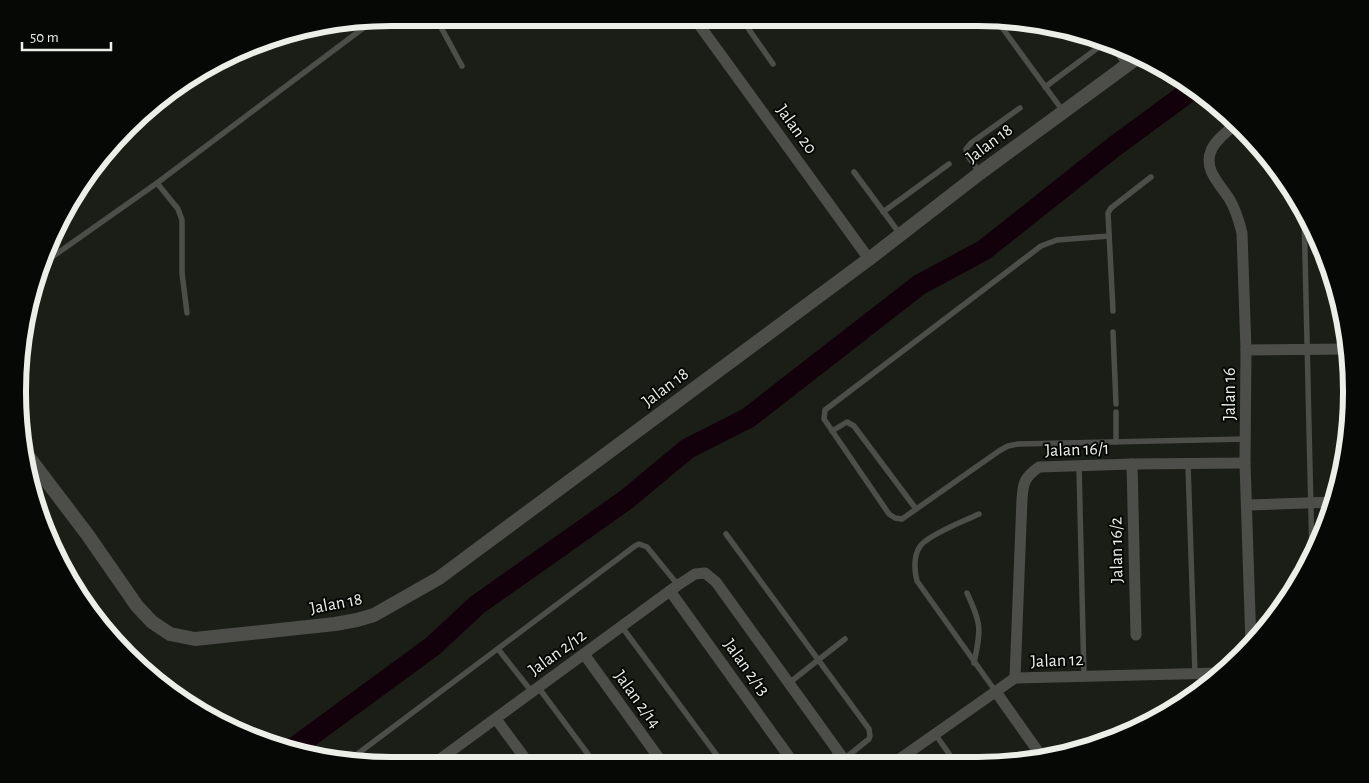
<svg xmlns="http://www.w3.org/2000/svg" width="1369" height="783" viewBox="0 0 1369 783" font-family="'Alegreya Sans',sans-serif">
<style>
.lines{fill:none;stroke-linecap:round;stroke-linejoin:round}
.river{stroke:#12000b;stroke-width:21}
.service{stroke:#4d4e4a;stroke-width:5.5}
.minor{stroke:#4d4e4a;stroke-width:11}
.tertiary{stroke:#4d4e4a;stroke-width:14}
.labels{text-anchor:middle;stroke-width:4;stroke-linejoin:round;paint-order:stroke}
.street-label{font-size:18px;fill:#eceee8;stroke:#060805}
.rim{fill:none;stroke:#eceee8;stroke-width:6}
</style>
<rect width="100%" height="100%" fill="#1b1e16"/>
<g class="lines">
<path class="river" d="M 291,750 L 433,646 L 477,605 L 627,499 L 687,449 L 748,418 L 919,285 L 984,250 L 1115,146 L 1194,88"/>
<g class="service">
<path d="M 436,18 L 462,66"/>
<path d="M 741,18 L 773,64"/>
<path d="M 995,18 L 1063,111"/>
<path d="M 1045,87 L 1103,44 C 1114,44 1120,58 1126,66"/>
<path d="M 854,172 L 900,234"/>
<path d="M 980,173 L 967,155 L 966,149 L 971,143 L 1020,108"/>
<path d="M 157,183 L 178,209 L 182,220 L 182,273 L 187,313"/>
<path d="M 883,212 L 949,164"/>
<path d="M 1304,212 L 1312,555"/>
<path d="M 1109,236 L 1057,240 L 1041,246 L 825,410 L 824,419 L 889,514 L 895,518 L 902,519 L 999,451 L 1008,446 L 1018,444 L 1246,439"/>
<path d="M 45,262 L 157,183 L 374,20"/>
<path d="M 1113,311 L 1108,213 L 1111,208 L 1151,177"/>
<path d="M 1113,332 L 1116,404"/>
<path d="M 1116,412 L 1116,442"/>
<path d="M 832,431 L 847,422 L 854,426 L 916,509"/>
<path d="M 1188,465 L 1195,674"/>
<path d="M 1079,466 L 1084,677"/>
<path d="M 979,514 C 962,522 937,531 923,543 C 913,552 914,569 917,581 L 996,692"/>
<path d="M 726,534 L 869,729 L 870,736 L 869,739 L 844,759"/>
<path d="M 967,593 C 982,625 981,629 974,663"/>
<path d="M 622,627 L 724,765"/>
<path d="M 498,649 L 532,692"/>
<path d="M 789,683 L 845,639"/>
<path d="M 538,687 L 596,765"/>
<path d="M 935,734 L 957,765"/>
<path d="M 1073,751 L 1089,747"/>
<path d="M 449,752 L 458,765"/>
<path d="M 348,761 L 635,546 L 639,544 L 647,547 L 678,585"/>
</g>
<g class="minor">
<path d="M 699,18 L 700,26 L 869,259"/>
<path d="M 1237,123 C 1228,131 1215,140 1211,151 C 1203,170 1221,185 1230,200 C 1236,210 1239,221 1242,233 L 1246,350 L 1245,463 L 1251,645"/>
<path d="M 1246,350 L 1347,349"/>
<path d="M 1132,464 L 1136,635"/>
<path d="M 1248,505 L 1333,502"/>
<path d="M 670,591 L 795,765"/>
<path d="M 584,654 L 664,765"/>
<path d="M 1015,678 L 1022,499 C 1023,482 1025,477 1039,467 L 1132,464 L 1245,463"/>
<path d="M 996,692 L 1042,757"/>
<path d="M 496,719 L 530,765"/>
<path d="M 432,765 L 678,585 L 695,574 L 705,573 L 716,582 L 848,765"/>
<path d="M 827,765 L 840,754"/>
<path d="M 891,765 L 1015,678 L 1220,673"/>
</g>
<path class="tertiary" d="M 27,455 L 87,534 L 137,606 L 152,622 L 170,634 L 195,639 L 335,624 L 357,620 L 374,615 L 439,578 L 869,259 L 980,173 L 1138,57"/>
</g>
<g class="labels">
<g class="street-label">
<text transform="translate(797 129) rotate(54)" y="6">Jalan 20</text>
<text transform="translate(989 143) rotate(-37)" y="6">Jalan 18</text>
<text transform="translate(665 387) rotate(-37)" y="6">Jalan 18</text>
<text transform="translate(1229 394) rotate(-90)" y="6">Jalan 16</text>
<text transform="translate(1077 449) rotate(-2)" y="6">Jalan 16/1</text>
<text transform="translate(1116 550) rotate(-91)" y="6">Jalan 16/2</text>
<text transform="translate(336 603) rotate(-11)" y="6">Jalan 18</text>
<text transform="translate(557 652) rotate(-36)" y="6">Jalan 2/12</text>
<text transform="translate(1057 660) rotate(-2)" y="6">Jalan 12</text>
<text transform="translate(747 667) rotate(54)" y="6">Jalan 2/13</text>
<text transform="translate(638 699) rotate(54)" y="6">Jalan 2/14</text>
</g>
</g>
<path d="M0 0H1369V783H0ZM391 26H978A365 365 0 0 1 1343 391V392A365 365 0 0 1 978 757H391A365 365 0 0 1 26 392V391A365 365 0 0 1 391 26Z" fill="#060805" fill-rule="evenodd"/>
<path class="rim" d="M391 26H978A365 365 0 0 1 1343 391V392A365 365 0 0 1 978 757H391A365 365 0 0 1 26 392V391A365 365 0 0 1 391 26Z"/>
<path d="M22 42v8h89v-8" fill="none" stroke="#eceee8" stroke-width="2.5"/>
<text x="30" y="42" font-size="15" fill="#eceee8" stroke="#060805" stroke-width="4" paint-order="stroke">50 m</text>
</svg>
